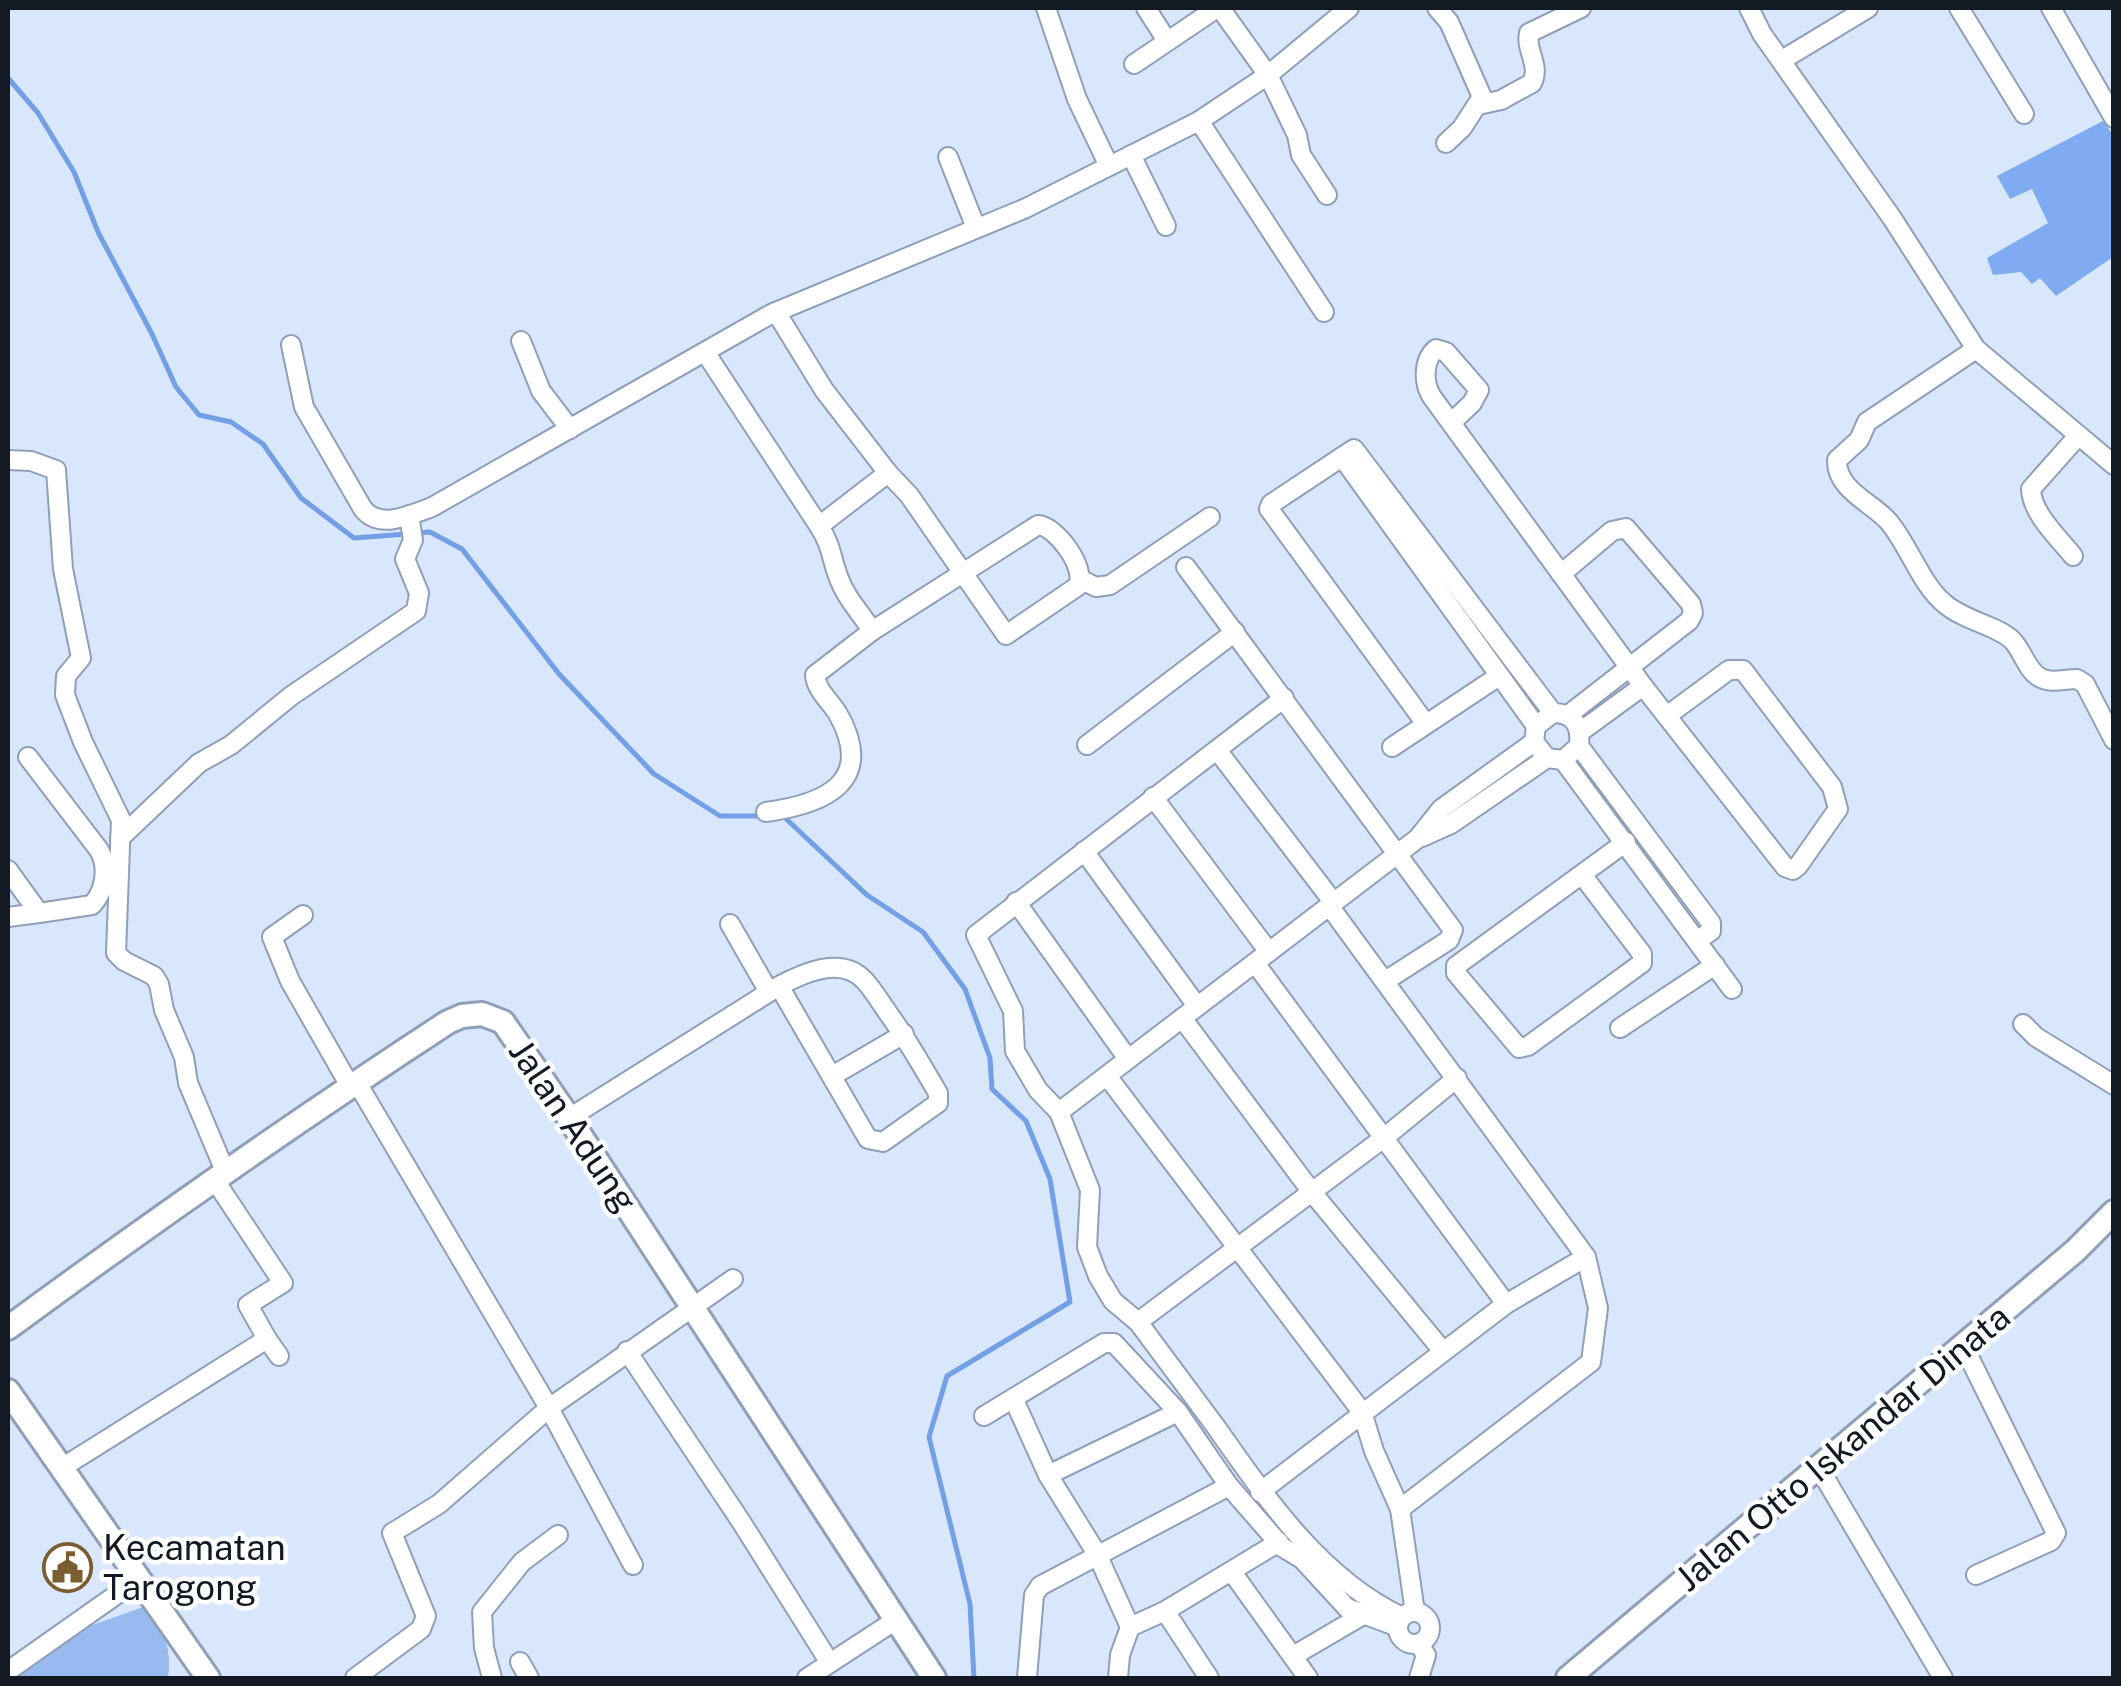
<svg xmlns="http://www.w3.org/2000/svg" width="2121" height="1686" viewBox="0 0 2121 1686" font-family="'Public Sans',sans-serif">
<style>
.green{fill:#98baef}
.forest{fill:#7eabf2}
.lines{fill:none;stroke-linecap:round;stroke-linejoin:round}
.stream{stroke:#729fe5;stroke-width:5}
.minor-casing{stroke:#8f9fb7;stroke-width:22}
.major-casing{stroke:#8f9fb7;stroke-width:28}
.minor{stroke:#fff;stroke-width:18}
.major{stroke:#fff;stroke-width:22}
.labels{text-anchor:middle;stroke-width:9;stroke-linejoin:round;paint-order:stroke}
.street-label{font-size:35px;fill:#131922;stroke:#fff}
.poi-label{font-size:35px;fill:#131922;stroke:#fff;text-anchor:start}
</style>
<rect width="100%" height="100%" fill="#d9e7fc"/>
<path class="green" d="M 143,1607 C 164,1629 172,1647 168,1678 L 8,1678 L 42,1643 Z"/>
<path class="forest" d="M 2103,121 L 2113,135 L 2113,257 L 2056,296 L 2040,278 L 2032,284 L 2021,272 L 1993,275 L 1987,258 L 2048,223 L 2032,189 L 2010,199 L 1997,176 Z"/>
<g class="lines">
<g class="stream">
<path d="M 8,78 L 38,113 L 74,172 L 98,232 L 152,334 L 176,387 L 199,415 L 231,422 L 263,444 L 301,498 L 354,538 L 407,534"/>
<path d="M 418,533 L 430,532 L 462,549 L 559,674 L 654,774 L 720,816 L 761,816"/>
<path d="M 782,815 L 867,895 L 923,932 L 965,989 L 990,1058 L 992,1089 L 1026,1121 L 1050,1179 L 1070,1302 L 947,1376 L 929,1437 L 970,1604 L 974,1678"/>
</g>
<defs>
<g id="minor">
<path d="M 1046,8 L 1077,99 L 1109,166"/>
<path d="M 1146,8 L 1167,41"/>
<path d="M 1220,8 L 1268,75 L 1297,135 L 1301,155 L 1327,195"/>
<path d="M 1437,8 L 1449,22 L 1482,97 L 1462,128 L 1446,143"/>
<path d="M 1749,8 L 1762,34 L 1892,218 L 1976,349 L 2114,465"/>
<path d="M 1959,8 L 2024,114"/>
<path d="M 2051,8 L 2114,118"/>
<path d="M 1782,60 L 1868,8"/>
<path d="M 1134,64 L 1217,8"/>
<path d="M 1478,105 L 1501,100 L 1532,83 C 1541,65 1525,50 1529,33 L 1581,8"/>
<path d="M 1199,121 L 1324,312"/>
<path d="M 1131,155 L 1166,226"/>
<path d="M 948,157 L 976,228"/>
<path d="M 776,312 L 824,390 L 888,473"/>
<path d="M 521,341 L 541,391 L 570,429"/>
<path d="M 291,345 L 304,407 L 363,509 C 380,530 410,515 432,507 L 771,314 L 1026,208 L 1199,121 L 1268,75 L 1349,8"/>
<path d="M 1976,349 L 1867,422 L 1859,440 L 1837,460 C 1836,490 1873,503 1889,522 C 1909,546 1922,586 1945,604 C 1965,621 1998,626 2012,640 C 2023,651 2026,669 2039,677 C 2051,684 2064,679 2077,679 L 2085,684 L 2114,740"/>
<path d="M 705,352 L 819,526 C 833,548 831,560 840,581 C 847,600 862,614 872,631 L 1038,525 C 1056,526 1087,568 1078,586 L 1006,635 L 909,495 L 888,473 L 819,526"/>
<path d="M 1451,423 L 1472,403 L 1479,390 L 1446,352 L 1436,349 C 1423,360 1423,383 1432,397 L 1643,686 L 1785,867 L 1793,870 L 1798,866 L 1838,809 L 1832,787 L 1743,670 L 1729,670 L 1668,715"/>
<path d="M 1342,457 L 1536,726"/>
<path d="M 8,460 L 31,461 L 56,470 L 63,569 L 81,658 L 66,676 L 65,695 L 83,742 L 121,820 L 116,953 L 124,961 L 154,976 L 159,984 L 164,1010 L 184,1057 L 188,1083 L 225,1171"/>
<path d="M 2073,556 C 2058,537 2032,514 2031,489 L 2078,436"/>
<path d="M 1186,567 L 1453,930 L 1449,940 L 1385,981"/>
<path d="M 1561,574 L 1612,531 L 1626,528 L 1691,604 L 1693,613 L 1689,621 L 1568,715"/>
<path d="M 1082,580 L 1096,587 L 1110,585 L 1210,517"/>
<path d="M 1426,724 L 1269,509 L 1271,504 L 1354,449 L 1553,713 C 1575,713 1581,727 1579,746 L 1563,760 L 1547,758 L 1534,742 L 1536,726 L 1553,713"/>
<path d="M 1580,732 L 1643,686"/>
<path d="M 1087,745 L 1235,632"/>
<path d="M 1579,746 L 1711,923 L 1711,931 L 1698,940"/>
<path d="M 1392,747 L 1499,676"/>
<path d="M 1217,750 L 1334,903"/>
<path d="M 28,757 L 99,850 C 109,867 105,891 92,905 L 39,913"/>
<path d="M 1563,760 L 1732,989"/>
<path d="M 1153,797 L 1269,952"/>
<path d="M 766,812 C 825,804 876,782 838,714 C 830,701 816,690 815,675 L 872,631"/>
<path d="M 1422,837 L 1451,824 L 1547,758"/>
<path d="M 120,838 L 199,763 L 231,745 L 291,696 L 416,611 L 419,593 L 405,559 L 413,540 L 409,515"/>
<path d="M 1084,851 L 1197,1006"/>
<path d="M 8,870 L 39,913 L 8,917"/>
<path d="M 1583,876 L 1642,954 L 1642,963 L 1528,1046 L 1519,1048 L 1456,973 L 1456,966 L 1626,842"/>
<path d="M 1016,902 L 1128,1059"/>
<path d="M 303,915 L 272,937 L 290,981 L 350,1086"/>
<path d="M 730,924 L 769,992"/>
<path d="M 1255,963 L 1506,1304"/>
<path d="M 1182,1018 L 1311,1191 L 1442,1350"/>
<path d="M 2023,1024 L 2036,1037 L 2114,1085"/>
<path d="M 1620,1028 L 1715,965"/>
<path d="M 832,1076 L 904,1034"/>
<path d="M 1107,1076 L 1362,1412 L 1374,1451 L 1400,1509 L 1415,1612"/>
<path d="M 356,1081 L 549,1408 L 633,1565"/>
<path d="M 1059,1112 L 1038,1090 L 1015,1051 L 1013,1011 L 976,935 L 1284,698"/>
<path d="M 569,1118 L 779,986 L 868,1139 L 883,1142 L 938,1103 L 938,1093 C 922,1066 907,1039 888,1013 C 881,1003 874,991 865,981 C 842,955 803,973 779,986"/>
<path d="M 1138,1322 L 1385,1137 L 1457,1078"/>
<path d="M 267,1339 L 279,1356"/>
<path d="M 1964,1347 L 2056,1533 L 2051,1541 L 1976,1575"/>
<path d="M 627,1351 L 740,1520 L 830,1663"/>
<path d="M 1014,1400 L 1048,1475 L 1097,1554 L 1130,1627"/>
<path d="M 984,1416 L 1104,1343 L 1114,1343 L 1178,1412 L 1229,1486 L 1282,1547 L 1302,1559 L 1347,1608 L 1398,1627"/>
<path d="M 63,1467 L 267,1339 L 248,1305 L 283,1283 L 214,1179"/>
<path d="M 1819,1468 L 1943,1678"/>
<path d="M 1048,1475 L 1178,1412"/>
<path d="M 1260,1492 L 1506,1304 L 1586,1257 L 1330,907"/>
<path d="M 1400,1509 L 1591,1362 L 1598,1308 L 1586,1257"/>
<path d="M 1232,1572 L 1308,1678"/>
<path d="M 1165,1611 L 1209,1678"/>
<circle cx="1414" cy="1628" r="16"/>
<path d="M 1402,1617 C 1321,1579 1266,1498 1216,1427 C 1190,1392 1164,1357 1138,1322 L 1113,1301 L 1098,1276 L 1087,1247 L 1090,1190 L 1059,1112 L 1417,839 L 1441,809 L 1534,742"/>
<path d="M 1293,1656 L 1363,1615"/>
<path d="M 520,1662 L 529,1678"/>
<path d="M 8,1671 L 140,1578"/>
<path d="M 355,1678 L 421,1629 L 426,1616 L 392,1533 L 439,1504 L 549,1408 L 733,1279"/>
<path d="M 492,1678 L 484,1648 L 482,1612 L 522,1562 L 558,1535"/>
<path d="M 807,1678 L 896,1620"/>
<path d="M 1027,1678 L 1034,1595 L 1040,1586 L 1229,1486"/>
<path d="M 1118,1678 L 1120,1655 L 1130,1627 L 1165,1611 L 1279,1542"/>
<path d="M 1419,1678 L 1426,1655 L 1419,1644"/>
</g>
<g id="major">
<path d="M 8,1328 C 152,1222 298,1120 448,1022 L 462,1016 L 482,1014 L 503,1022 L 569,1118 L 934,1678"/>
<path d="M 8,1391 L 208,1678"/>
<path d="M 1568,1678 L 2075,1251 L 2114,1212"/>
</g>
</defs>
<use href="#minor" class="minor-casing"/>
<use href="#major" class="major-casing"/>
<use href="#minor" class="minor"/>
<use href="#major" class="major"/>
</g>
<defs>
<symbol id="civic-ring" viewBox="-11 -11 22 22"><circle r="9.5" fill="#fff" stroke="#7a5e31" stroke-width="1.5"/><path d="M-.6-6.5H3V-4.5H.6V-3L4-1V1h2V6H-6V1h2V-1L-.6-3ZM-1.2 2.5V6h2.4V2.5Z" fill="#7a5e31"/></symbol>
</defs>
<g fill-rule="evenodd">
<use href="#civic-ring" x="40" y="1540" width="55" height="55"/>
</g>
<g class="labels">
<g class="street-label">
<text transform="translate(573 1126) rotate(56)" y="12">Jalan Adung</text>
<text transform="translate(1843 1448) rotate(-40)" y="12">Jalan Otto Iskandar Dinata</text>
</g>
<g class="poi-label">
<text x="103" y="1560">Kecamatan<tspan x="103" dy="40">Tarogong</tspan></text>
</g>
</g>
<rect width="2121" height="1686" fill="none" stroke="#131922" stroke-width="20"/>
</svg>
